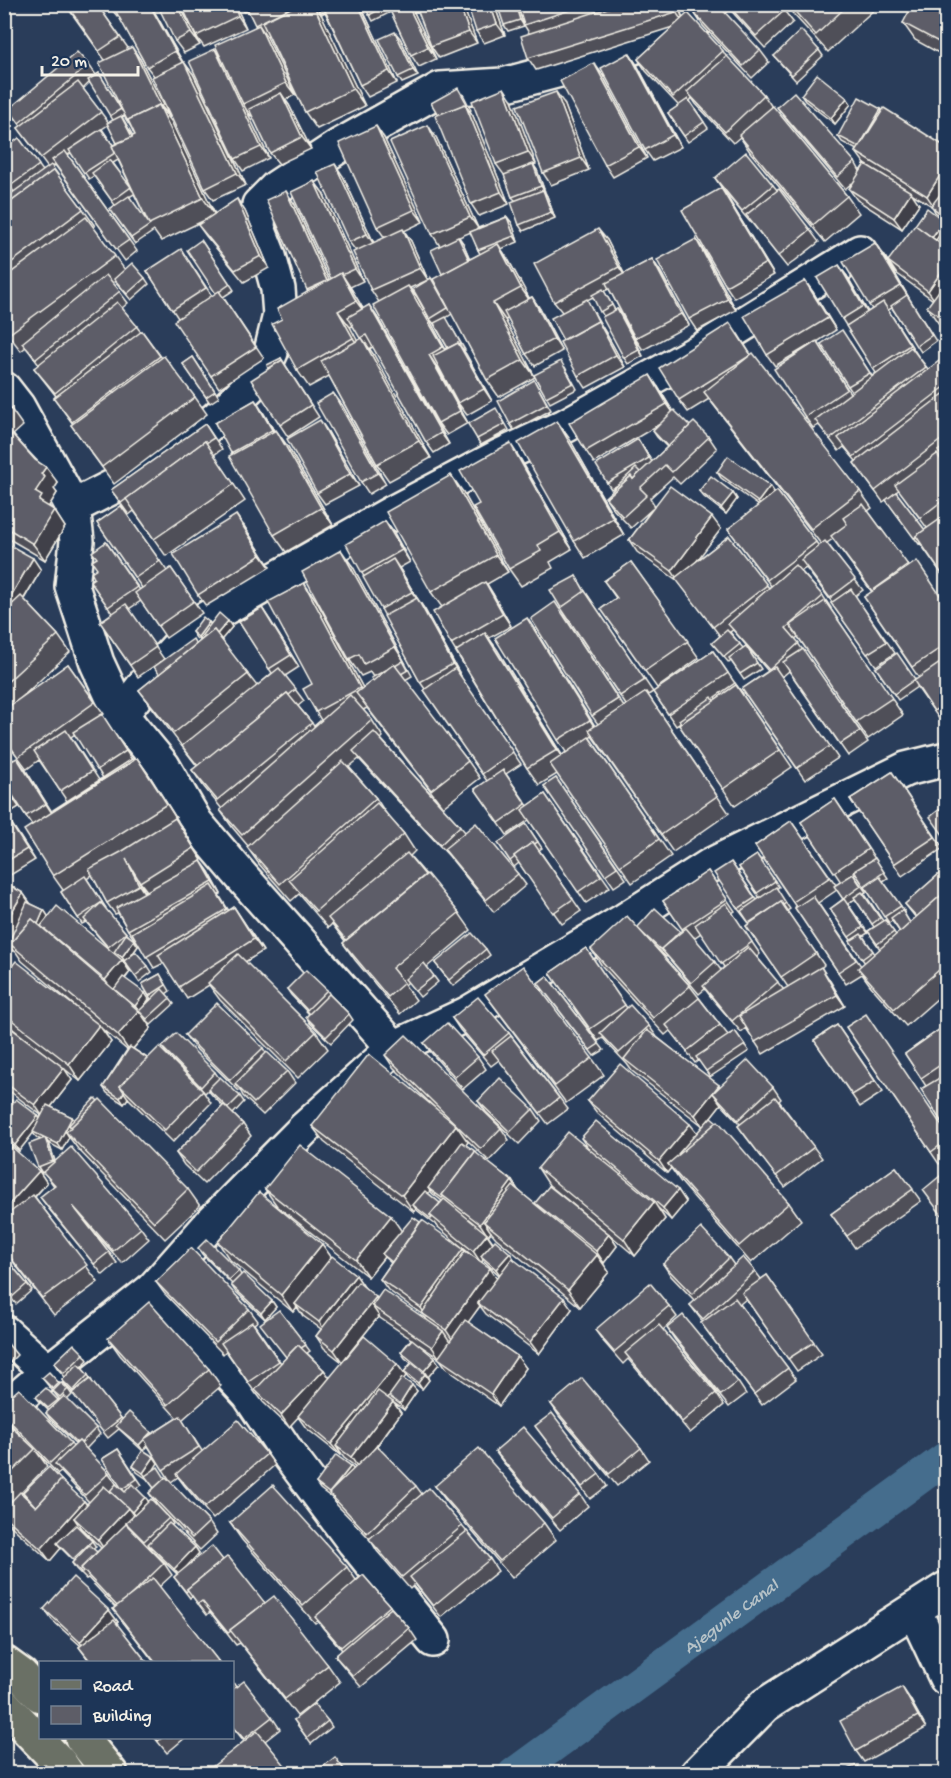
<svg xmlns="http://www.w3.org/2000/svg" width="951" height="1778" viewBox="0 0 951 1778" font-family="'Gochi Hand',sans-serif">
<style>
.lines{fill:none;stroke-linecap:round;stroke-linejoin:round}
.canal{stroke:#456d8d;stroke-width:33}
.minor-casing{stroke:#f4f1e8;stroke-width:38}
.major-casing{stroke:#f4f1e8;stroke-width:38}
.minor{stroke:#1d3557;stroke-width:33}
.major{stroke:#6b7065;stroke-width:33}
.wall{fill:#505059;stroke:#f4f1e8;stroke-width:1.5;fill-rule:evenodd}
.shaded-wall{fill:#414148;stroke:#f4f1e8;stroke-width:1.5}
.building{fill:#5d5d67;stroke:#f4f1e8;stroke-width:1.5}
.labels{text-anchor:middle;stroke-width:6;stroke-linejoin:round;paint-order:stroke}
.water-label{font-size:18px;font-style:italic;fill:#b7c3c8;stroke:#1d3557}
</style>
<rect width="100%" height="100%" fill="#2a3d5a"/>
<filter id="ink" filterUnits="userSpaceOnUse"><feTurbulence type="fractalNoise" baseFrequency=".0167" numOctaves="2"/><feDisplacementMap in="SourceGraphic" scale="12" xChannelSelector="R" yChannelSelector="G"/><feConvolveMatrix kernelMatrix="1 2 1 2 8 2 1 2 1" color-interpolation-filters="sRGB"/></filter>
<g filter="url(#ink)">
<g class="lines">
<path class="canal" id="s1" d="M 514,1774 L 946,1458"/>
<defs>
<g id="minor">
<path d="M 4,389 L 18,407 L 73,507 L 77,541 L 72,586 L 97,663 L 121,715 L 163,766 L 196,823 L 242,877 L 394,1048"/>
<path d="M 73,507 L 167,459 L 217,418 L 251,385 L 263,370 L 271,352 L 280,315 L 278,289 L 269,256 L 258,228 L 259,205 L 277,187 L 339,146 L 440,89 L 503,85 L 594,61 L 664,36 L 696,20 L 711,4"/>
<path d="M 121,715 L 151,676 L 200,622 L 390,514 L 498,457 L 565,426 L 705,348 L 860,252"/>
<path d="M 152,1290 L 249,1395 L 289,1455 L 354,1542 L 433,1640"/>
<path d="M 4,1332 L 48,1372"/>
<path d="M 4,1410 L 48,1372 L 152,1290 L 213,1221 L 304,1129 L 394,1048 L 467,1014 L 625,920 L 711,865 L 906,769 L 946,759"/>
<path d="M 914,1610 L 946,1678"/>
<path d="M 697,1774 L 765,1705 L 946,1589"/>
</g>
<g id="major">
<path d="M 4,1663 L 22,1676 L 40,1695"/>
<path d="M 4,1705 L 59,1762 L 67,1774"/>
<path d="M 82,1738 L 111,1774"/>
</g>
</defs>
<use href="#minor" class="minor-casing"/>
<use href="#major" class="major-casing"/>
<use href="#minor" class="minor"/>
<use href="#major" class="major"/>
</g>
<g class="wall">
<path d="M 65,4 L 97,4 L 128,48 L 126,50 L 140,59 L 170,117 L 168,118 L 215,214 L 237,199 L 245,211 L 269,268 L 244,282 L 206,236 L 198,225 L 205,220 L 161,241 L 154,231 L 135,244 L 110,209 L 115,205 L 96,179 L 94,176 L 89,179 L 71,153 L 68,155 L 137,251 L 125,261 L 55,165 L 52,168 L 83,209 L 95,226 L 93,227 L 125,270 L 145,278 L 149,284 L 131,300 L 115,281 L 113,283 L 128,303 L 122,308 L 141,332 L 142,331 L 162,358 L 195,397 L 207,414 L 114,484 L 71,425 L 73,424 L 54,398 L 56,396 L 34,368 L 39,365 L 26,347 L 21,351 L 4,329 L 4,199 L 14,192 L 4,179 L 19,138 L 43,171 L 48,168 L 18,128 L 21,126 L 9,109 L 89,65 L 96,75 L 99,73 L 122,111 L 105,60 ZM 90,82 L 113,120 L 109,123 L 83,89 ZM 124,116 L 131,127 L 135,135 L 133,136 L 122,117 ZM 108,125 L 117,143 L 113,145 L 102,129 ZM 118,160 L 133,191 L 113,163 ZM 134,194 L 149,224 L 129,197 Z"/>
<path d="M 107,4 L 150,4 L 183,62 L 193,74 L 246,185 L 213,200 L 205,189 L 154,76 L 147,67 L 118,15 L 117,16 Z"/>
<path d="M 179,4 L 200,45 L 184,53 L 175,41 Z"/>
<path d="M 235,4 L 246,28 L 204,47 L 196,36 Z"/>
<path d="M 239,4 L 314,4 L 322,16 L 365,106 L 317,129 L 305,112 L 268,35 L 266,36 L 295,95 L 285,100 L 289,105 L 311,149 L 279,164 L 270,153 L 252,115 L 251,116 L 245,108 L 269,158 L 243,171 L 235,159 L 221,58 L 256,26 L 248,11 L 244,12 Z"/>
<path d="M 315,4 L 360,4 L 397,83 L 368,97 L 360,85 L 325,12 L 322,14 Z"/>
<path d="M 364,4 L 385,4 L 389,13 L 373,21 Z"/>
<path d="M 387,4 L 410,4 L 436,59 L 419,67 L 411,55 Z"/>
<path d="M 494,4 L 505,35 L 484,43 L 476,31 Z"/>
<path d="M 517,4 L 524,26 L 508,31 L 504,25 Z"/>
<path d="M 517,4 L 678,4 L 683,18 L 723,51 L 726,56 L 764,95 L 772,107 L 847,196 L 859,213 L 825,242 L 750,152 L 740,137 L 733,143 L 696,104 L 692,98 L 690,101 L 708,128 L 688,142 L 668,113 L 679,106 L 646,71 L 638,59 L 673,27 L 536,70 L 528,58 L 529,33 L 524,25 Z"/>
<path d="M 725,4 L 779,4 L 793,22 L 765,48 Z"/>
<path d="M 784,4 L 878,4 L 879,5 L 828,52 Z"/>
<path d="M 946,4 L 946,57 L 915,40 L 903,23 Z"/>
<path d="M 463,6 L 477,43 L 439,58 L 431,46 Z"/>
<path d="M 695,14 L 760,50 L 769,62 L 752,78 L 703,26 Z"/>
<path d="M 400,38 L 418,76 L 402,83 L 398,77 Z"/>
<path d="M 819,50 L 823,56 L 796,81 L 774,56 Z"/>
<path d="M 629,53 L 637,65 L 681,147 L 653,161 L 645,150 Z"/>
<path d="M 602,74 L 647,158 L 613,177 L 605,165 Z"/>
<path d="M 463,94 L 471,110 L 470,111 L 473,116 L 509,204 L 479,216 L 471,204 L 438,115 Z"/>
<path d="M 801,95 L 847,98 L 851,104 L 835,124 L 805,101 Z"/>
<path d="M 512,100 L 536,164 L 533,165 L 537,170 L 545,192 L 547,196 L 555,218 L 523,231 L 519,225 L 515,200 L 512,197 L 505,176 L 496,164 Z"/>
<path d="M 564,103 L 589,170 L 551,185 L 543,173 Z"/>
<path d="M 777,107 L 855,162 L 860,171 L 865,164 L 856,152 L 857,150 L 842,142 L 838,136 L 881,109 L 882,111 L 946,147 L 946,221 L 935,212 L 932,206 L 911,193 L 919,204 L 902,229 L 857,200 L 849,189 L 852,183 L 845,189 L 785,118 Z"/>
<path d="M 436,137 L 478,228 L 507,217 L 512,223 L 518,242 L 501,249 L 509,261 L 529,298 L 532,297 L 540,309 L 562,351 L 535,366 L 526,354 L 508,319 L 505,320 L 534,375 L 565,367 L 577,389 L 550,403 L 535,377 L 499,397 L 487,380 L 452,314 L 446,318 L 465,350 L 463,350 L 492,401 L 467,415 L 458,403 L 438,366 L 437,367 L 468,423 L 447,435 L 438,423 L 379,302 L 371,290 L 356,251 L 349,242 L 343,176 L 374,243 L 385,238 L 377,227 L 384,138 L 423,222 L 404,231 L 411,241 L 428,280 L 410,288 L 417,297 L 445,349 L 448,348 L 434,324 L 430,319 L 431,278 L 449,309 L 442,274 L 440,246 L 432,234 ZM 471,232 L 478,250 L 480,254 L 470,259 L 463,243 L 459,237 Z"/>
<path d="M 715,178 L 773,185 L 810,230 L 819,242 L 787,267 L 751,222 L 750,222 L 723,190 Z"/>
<path d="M 314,181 L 323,193 L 363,281 L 350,287 L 363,309 L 369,305 L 377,317 L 449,444 L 434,453 L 426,442 L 373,347 L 369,349 L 431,458 L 389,481 L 377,464 L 329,376 L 309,387 L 297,370 L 282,319 L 308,291 L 307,290 L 294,203 L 329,280 L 331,279 ZM 353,326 L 361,339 L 357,341 L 350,327 Z"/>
<path d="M 729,200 L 774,275 L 734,298 L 726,286 Z"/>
<path d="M 946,224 L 946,329 L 939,324 L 927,307 L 933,300 L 896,273 L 888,261 Z"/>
<path d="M 696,239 L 704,251 L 736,310 L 697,331 L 689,319 Z"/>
<path d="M 201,240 L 234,290 L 223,297 L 264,358 L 219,388 L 211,376 L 178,318 L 147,271 L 189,261 L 212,296 L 216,294 Z"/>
<path d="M 607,240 L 624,274 L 652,259 L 660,271 L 689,325 L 643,350 L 635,338 L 609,289 L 604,291 L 615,310 L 617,309 L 622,315 L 643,356 L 628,364 L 624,358 L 604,317 L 593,297 L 587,300 L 625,367 L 586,388 L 578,376 L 563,340 L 562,312 L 554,302 Z"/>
<path d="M 884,255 L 909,298 L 936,341 L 921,352 L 892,308 L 888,310 L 918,356 L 928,369 L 946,362 L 946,463 L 942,457 L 940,459 L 946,467 L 946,580 L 920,543 L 919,544 L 886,500 L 883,502 L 854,463 L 856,461 L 844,447 L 839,451 L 819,425 L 813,428 L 805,417 L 815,342 L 775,366 L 767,355 L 805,281 L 813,292 L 836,330 L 817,342 L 850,393 L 852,392 L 821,344 L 850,342 L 872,376 L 876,373 L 842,319 L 847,276 L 868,312 L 872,309 L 869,305 ZM 899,490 L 927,528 L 925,530 L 896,492 Z"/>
<path d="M 738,334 L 751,355 L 860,491 L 872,508 L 868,511 L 909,567 L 946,603 L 946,720 L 942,723 L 917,687 L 898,700 L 876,668 L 916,680 L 919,678 L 864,597 L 872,592 L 833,539 L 827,543 L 863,590 L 855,596 L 895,653 L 876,666 L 831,603 L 832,602 L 806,568 L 801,571 L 823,596 L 831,608 L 830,608 L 903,715 L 868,739 L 798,637 L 795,639 L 868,742 L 848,756 L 789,671 L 782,677 L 838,758 L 805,780 L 742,689 L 768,671 L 733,630 L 730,632 L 743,648 L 746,646 L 761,669 L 744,680 L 731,661 L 729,663 L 712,643 L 720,636 L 678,581 L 637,552 L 629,540 L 652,509 L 631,528 L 614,510 L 606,498 L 618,485 L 611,489 L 607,483 L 642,445 L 652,462 L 667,447 L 657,437 L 653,431 L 660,424 L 594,463 L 586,451 L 658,387 L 673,412 L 690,426 L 709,437 L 717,449 L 680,484 L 673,477 L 650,498 L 655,506 L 721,529 L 695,562 L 729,536 L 769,588 L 771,586 L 728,529 L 759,506 L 721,478 L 717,472 L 770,486 L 774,492 L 770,497 L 777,491 L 819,546 L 821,544 L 709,399 L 688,412 L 679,400 Z"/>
<path d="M 193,357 L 219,397 L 210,403 L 183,364 Z"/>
<path d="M 281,358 L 319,417 L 288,437 L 280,425 L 269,369 Z"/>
<path d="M 534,380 L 551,410 L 514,430 L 510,424 Z"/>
<path d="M 333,393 L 342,405 L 386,484 L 369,494 L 361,482 Z"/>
<path d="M 255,400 L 274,431 L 288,447 L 333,525 L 286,552 L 274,535 L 232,454 L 215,423 Z"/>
<path d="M 4,401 L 11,409 L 23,426 L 13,435 L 58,483 L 54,489 L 57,493 L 49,506 L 54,510 L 65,527 L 45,560 L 4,536 Z"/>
<path d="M 500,414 L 509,430 L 481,445 L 477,439 Z"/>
<path d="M 205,424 L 222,449 L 214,455 L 245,501 L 166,556 L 134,511 L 129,515 L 111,490 Z"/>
<path d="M 328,432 L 359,486 L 325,504 L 317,493 Z"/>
<path d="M 569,438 L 624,535 L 585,558 L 574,541 Z"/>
<path d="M 521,460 L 572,549 L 550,562 L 553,568 L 521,586 L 509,569 L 479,504 Z"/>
<path d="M 699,491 L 733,493 L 737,499 L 726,514 L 704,497 Z"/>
<path d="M 463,492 L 508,572 L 487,584 L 493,594 L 511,626 L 489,638 L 562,755 L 566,752 L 558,740 L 535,630 L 595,726 L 598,724 L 592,716 L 563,614 L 624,707 L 626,705 L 561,608 L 576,576 L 586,593 L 653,692 L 648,695 L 729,813 L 673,852 L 592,736 L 590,738 L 671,856 L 632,883 L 557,774 L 539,785 L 527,768 L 451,644 L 442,607 L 431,592 Z"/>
<path d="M 121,506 L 167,571 L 171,568 L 202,613 L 166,638 L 141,601 L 129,609 L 164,659 L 138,677 L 100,622 L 112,613 L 90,581 L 94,578 L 97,568 L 97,558 L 106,542 L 140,590 L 142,588 L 97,523 Z"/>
<path d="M 385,521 L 394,533 L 410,562 L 399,568 L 417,598 L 425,610 L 461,676 L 460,676 L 521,764 L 506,774 L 528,806 L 545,794 L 610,887 L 586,903 L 529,820 L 507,835 L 475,789 L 487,781 L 424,690 L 425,689 L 420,682 L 362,573 Z"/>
<path d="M 244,526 L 270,567 L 206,606 L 198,595 Z"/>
<path d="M 4,542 L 41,570 L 24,599 L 58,635 L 70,652 L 20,699 L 68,664 L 104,714 L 102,715 L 132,760 L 133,761 L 137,758 L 149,775 L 202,860 L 201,861 L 209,872 L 221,894 L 219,895 L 229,911 L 234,907 L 263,951 L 245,962 L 316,1032 L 328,1049 L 298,1078 L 220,1000 L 209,985 L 187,999 L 164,963 L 154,968 L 137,941 L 136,942 L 128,930 L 118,913 L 115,914 L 107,903 L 92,875 L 87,879 L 106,908 L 105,909 L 138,946 L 132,955 L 148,966 L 152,972 L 139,982 L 126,963 L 122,960 L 130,972 L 125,979 L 149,999 L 143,1006 L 151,999 L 142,984 L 160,974 L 170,991 L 166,994 L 174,1004 L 151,1025 L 145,1019 L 151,1028 L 133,1049 L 147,1058 L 203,1091 L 211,1103 L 173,1142 L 128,1098 L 124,1104 L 107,1093 L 103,1087 L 127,1050 L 102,1029 L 111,1042 L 80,1081 L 4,1022 L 4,956 L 12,966 L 76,1007 L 22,961 L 16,952 L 12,950 L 8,944 L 4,950 L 4,882 L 23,893 L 31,904 L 44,910 L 48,916 L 47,918 L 109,949 L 86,922 L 82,924 L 61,892 L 63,890 L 53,876 L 32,825 L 4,782 L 4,744 L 9,751 L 5,755 L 25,769 L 52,812 L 67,801 L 39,760 L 27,769 L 4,738 L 4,612 L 10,606 L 4,603 ZM 75,734 L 103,778 L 99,780 L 71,737 ZM 138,878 L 140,882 L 147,891 L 145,892 Z"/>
<path d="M 631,562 L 699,658 L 657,688 L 601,609 L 616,598 L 604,581 Z"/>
<path d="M 353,567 L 412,676 L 405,680 L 468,761 L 480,778 L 443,807 L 367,708 L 363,710 L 372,720 L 383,737 L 381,739 L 460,826 L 465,832 L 518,874 L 526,885 L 494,912 L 449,856 L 359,759 L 349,767 L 376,798 L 387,815 L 404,834 L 415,851 L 410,856 L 459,913 L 471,930 L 427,967 L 438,982 L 420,997 L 408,982 L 405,985 L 416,1000 L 400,1014 L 355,960 L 343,943 L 345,941 L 332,924 L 328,928 L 299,894 L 291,901 L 259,864 L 247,847 L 248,846 L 232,827 L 220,810 L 222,809 L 204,787 L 192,770 L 197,766 L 151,706 L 139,690 L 200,641 L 196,638 L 192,632 L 209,622 L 211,624 L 232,627 L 221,640 L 257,686 L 272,673 L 239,622 L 262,608 L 299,667 L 285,676 L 304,701 L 298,706 L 314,726 L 321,720 L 316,712 L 312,684 L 316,600 L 363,688 L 373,681 L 373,677 L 370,672 L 361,676 L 349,659 Z"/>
<path d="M 713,651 L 792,767 L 735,806 L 679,725 L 681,723 L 676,726 L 653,692 Z"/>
<path d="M 892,772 L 943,848 L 902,876 L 850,799 Z"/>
<path d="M 556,778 L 626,879 L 614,887 L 544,786 Z"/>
<path d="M 4,785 L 19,807 L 6,815 L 35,860 L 4,879 Z"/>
<path d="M 835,799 L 888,878 L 883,881 L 905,912 L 904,913 L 910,923 L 916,918 L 905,904 L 946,868 L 946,991 L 906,1026 L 870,985 L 862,974 L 846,984 L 795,908 L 796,907 L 755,846 L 791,821 L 836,885 L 841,882 L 801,822 ZM 856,874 L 889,923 L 892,921 L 900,932 L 896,935 L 885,920 L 883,921 L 864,893 L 866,892 L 854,875 ZM 837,890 L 843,899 L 830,909 L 851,940 L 850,941 L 865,963 L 861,966 L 818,903 ZM 855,899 L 874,927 L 868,931 L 880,949 L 875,954 L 863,936 L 868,933 L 848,904 Z"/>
<path d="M 526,824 L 542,848 L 539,850 L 581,911 L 562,924 L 519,863 L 514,867 L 498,843 Z"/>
<path d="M 757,855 L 779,887 L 776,889 L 790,909 L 787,911 L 824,965 L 821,968 L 845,1006 L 763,1054 L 746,1028 L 741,1032 L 711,997 L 705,989 L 699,994 L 667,956 L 666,957 L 652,944 L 690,986 L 728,1035 L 735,1031 L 749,1051 L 710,1077 L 699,1060 L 695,1063 L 671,1030 L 665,1035 L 602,966 L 591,949 L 637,928 L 681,932 L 683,930 L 663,901 L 708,871 L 735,911 L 732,913 L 760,954 L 757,957 L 784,990 L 788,987 L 746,926 L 749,923 L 738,909 L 731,862 L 757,900 L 760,898 L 739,867 ZM 701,933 L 724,967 L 721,970 L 715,962 L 694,938 Z"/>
<path d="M 586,948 L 627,1008 L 649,1026 L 657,1037 L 720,1087 L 773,1087 L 781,1099 L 779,1101 L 822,1158 L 785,1187 L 746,1137 L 738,1126 L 740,1124 L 721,1104 L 709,1119 L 789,1203 L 801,1220 L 751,1263 L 680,1181 L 671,1168 L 667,1173 L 597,1113 L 588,1101 L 697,1133 L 703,1126 L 632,1071 L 627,1064 L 608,1044 L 603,1038 L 598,1041 L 550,973 Z"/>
<path d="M 486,949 L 490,955 L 453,986 L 435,963 Z"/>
<path d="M 547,976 L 604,1050 L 594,1056 L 538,983 Z"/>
<path d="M 287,989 L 327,990 L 330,995 L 349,1014 L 353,1020 L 331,1043 L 310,1023 L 306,1017 L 309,1014 L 291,995 Z"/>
<path d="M 485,994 L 592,1058 L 604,1075 L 566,1103 Z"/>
<path d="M 452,1018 L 509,1033 L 568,1109 L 548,1124 L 499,1060 L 491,1066 L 460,1030 Z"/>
<path d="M 4,1023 L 72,1080 L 51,1107 L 72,1117 L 74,1120 L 188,1189 L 200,1206 L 165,1239 L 78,1149 L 69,1137 L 62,1150 L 49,1143 L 55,1161 L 141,1228 L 149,1239 L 122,1263 L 88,1225 L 117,1263 L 103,1275 L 49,1209 L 40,1197 L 54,1186 L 44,1172 L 42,1173 L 38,1167 L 41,1140 L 37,1138 L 33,1133 L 19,1151 L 4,1139 L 4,1114 L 38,1116 L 39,1119 L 41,1115 L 4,1087 Z"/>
<path d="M 837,1025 L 883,1092 L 860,1107 L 814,1040 Z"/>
<path d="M 946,1025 L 946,1129 L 921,1089 L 926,1086 L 905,1054 Z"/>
<path d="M 846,1027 L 946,1132 L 946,1159 L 939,1164 Z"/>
<path d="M 185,1035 L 263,1048 L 266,1053 L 287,1071 L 295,1083 L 263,1115 L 243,1096 L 240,1090 L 239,1091 L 194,1047 Z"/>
<path d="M 424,1043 L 478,1057 L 486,1069 L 463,1089 L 433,1055 Z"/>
<path d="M 162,1047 L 215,1072 L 219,1078 L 240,1096 L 244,1102 L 233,1114 L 243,1124 L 251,1136 L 204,1184 L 184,1165 L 176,1153 L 223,1106 L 212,1095 L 208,1090 L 205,1093 L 166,1053 Z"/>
<path d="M 385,1055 L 501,1128 L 509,1140 L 489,1161 L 463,1136 L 468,1142 L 465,1145 L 476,1152 L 478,1155 L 512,1181 L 518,1190 L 536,1205 L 609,1234 L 549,1185 L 538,1168 L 588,1148 L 581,1138 L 678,1190 L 686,1202 L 671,1220 L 658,1208 L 665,1219 L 635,1256 L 609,1234 L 617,1246 L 604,1263 L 601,1261 L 609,1272 L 580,1307 L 496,1238 L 491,1232 L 488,1235 L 493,1242 L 510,1253 L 514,1259 L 513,1260 L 572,1309 L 539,1354 L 486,1314 L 480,1306 L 468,1322 L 517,1356 L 526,1368 L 499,1406 L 447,1369 L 439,1358 L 415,1342 L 439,1364 L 428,1377 L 427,1376 L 429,1380 L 422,1389 L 408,1378 L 404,1372 L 411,1363 L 405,1358 L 401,1352 L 411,1339 L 380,1318 L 379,1316 L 342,1362 L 324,1348 L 316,1336 L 321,1329 L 303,1316 L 297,1307 L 293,1312 L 229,1259 L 218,1242 L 322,1244 L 331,1257 L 356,1275 L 364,1287 L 377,1299 L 427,1320 L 423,1315 L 388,1290 L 380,1279 L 391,1263 L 384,1257 L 368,1277 L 277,1206 L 265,1189 L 402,1231 L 420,1222 L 463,1249 L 465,1251 L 475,1258 L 438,1227 L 436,1224 L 436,1225 L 418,1211 L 416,1209 L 414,1212 L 324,1142 L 312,1126 L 436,1109 L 393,1067 ZM 430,1191 L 433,1194 L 442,1201 L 440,1203 L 428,1193 ZM 483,1260 L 499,1275 L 497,1278 L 481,1262 Z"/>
<path d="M 478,1101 L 533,1109 L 541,1121 L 519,1144 L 486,1112 Z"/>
<path d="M 4,1139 L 11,1148 L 39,1171 L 47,1183 L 35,1197 L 98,1282 L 54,1315 L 4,1250 Z"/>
<path d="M 896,1167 L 921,1201 L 855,1248 L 831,1214 Z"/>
<path d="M 198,1248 L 239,1271 L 241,1275 L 272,1301 L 276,1307 L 265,1319 L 235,1291 L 231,1285 L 232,1284 L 202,1254 Z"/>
<path d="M 4,1256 L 32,1290 L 16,1304 L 4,1290 Z"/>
<path d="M 729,1258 L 734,1265 L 755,1271 L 761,1279 L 767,1275 L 822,1354 L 797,1371 L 746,1299 L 740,1304 L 796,1379 L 762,1405 L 701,1323 L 703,1322 L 690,1305 L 695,1301 L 671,1276 L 663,1264 Z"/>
<path d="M 156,1282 L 249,1309 L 258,1321 L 254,1324 L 281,1363 L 286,1358 L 279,1310 L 310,1351 L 307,1353 L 324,1370 L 330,1378 L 397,1364 L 406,1376 L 403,1379 L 417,1391 L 404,1410 L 394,1403 L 401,1413 L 374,1450 L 416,1486 L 422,1494 L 462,1526 L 490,1559 L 498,1571 L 441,1617 L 415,1584 L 410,1589 L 377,1551 L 370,1539 L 337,1505 L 332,1498 L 320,1489 L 316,1483 L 353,1469 L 356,1467 L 344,1458 L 341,1454 L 340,1455 L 306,1428 L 298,1417 L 289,1427 L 263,1402 L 257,1394 L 256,1394 L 226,1351 L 223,1354 L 164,1293 Z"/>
<path d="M 669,1306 L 677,1317 L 663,1330 L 716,1393 L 724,1405 L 690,1433 L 628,1359 L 623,1364 L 603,1341 L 595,1330 Z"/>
<path d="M 667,1328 L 738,1382 L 746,1394 L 729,1407 L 675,1340 Z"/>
<path d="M 108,1338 L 209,1369 L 221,1386 L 182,1420 L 202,1451 L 267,1454 L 275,1465 L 213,1519 L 184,1485 L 178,1477 L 171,1482 L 148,1446 L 144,1450 L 154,1470 L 165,1478 L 209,1522 L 217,1534 L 200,1550 L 157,1505 L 149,1493 L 154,1488 L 147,1479 L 137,1472 L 133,1466 L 143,1451 L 119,1429 L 108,1438 L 77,1399 L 73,1393 L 66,1386 L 62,1380 L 65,1377 L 58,1369 L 54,1363 L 84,1354 L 88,1360 L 81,1367 L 88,1375 L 92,1381 L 92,1382 L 122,1419 L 151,1432 L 152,1434 L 177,1418 L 120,1355 Z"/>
<path d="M 4,1340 L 8,1344 L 17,1355 L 4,1368 Z"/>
<path d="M 42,1378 L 59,1383 L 68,1389 L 72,1395 L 67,1400 L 96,1428 L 100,1434 L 86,1449 L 109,1473 L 117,1485 L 124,1491 L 102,1459 L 118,1449 L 142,1485 L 136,1488 L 149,1502 L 169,1518 L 173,1524 L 171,1525 L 195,1547 L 199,1553 L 187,1566 L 223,1560 L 265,1603 L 328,1665 L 340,1682 L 297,1716 L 240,1643 L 236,1645 L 210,1612 L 207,1615 L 192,1596 L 190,1598 L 174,1577 L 177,1574 L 152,1550 L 149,1546 L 148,1547 L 164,1563 L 172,1575 L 159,1587 L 219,1662 L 154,1662 L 113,1609 L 115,1607 L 88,1578 L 86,1579 L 76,1569 L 72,1563 L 74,1561 L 61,1548 L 50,1561 L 10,1525 L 4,1517 L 4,1420 L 28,1443 L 4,1417 L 4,1402 L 71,1443 L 73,1447 L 76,1444 L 50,1419 L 46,1413 L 49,1411 L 41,1403 L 36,1397 L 58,1400 L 59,1401 L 60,1400 ZM 36,1451 L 58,1474 L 61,1472 L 89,1502 L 87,1504 L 84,1501 L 23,1492 L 28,1500 L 21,1493 L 47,1466 ZM 80,1527 L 101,1548 L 97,1552 L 93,1549 L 96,1547 L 92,1541 L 79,1528 Z"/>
<path d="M 551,1404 L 641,1448 L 649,1460 L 617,1486 L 559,1416 Z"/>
<path d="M 535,1426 L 599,1474 L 607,1486 L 590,1499 Z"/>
<path d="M 495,1451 L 580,1494 L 588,1506 L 560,1530 L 503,1462 Z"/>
<path d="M 435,1486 L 544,1523 L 556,1540 L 512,1578 L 447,1502 Z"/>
<path d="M 230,1523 L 347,1567 L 356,1580 L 363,1575 L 409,1628 L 417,1640 L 361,1687 L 344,1667 L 335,1656 L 342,1650 L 323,1628 L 318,1621 L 315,1623 L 242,1540 Z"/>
<path d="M 44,1609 L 109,1610 L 118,1622 L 116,1623 L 147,1662 L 90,1662 L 79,1647 L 81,1646 L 52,1620 Z"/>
<path d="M 232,1681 L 236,1687 L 272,1717 L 280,1729 L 265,1741 L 290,1773 L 209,1773 L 244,1741 L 232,1726 Z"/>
<path d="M 910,1699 L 926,1728 L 864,1762 L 856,1751 Z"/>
<path d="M 294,1720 L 328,1721 L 332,1727 L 311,1744 Z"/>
<path d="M 154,1737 L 186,1737 L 167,1753 Z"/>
</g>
<g class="shaded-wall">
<path d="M 149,4 L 150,4 L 183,63 L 175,51 Z"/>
<path d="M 177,4 L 179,4 L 200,45 L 191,33 Z"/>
<path d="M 233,4 L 235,4 L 246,28 L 238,16 Z"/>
<path d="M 313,4 L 314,4 L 322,16 L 365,106 L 353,89 Z"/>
<path d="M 358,4 L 360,4 L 397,83 L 389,71 Z"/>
<path d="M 407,4 L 410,4 L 436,59 L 428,47 Z"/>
<path d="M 459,4 L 462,4 L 463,6 L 477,43 L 469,32 Z"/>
<path d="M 490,4 L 494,4 L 505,35 L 497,24 Z"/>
<path d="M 515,4 L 517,4 L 524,26 L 520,20 Z"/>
<path d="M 674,4 L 678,4 L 684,24 L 676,12 Z"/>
<path d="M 259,25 L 267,37 L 295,95 L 286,83 Z"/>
<path d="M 395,32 L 400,38 L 418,76 L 413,70 Z"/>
<path d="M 132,47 L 140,59 L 170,117 L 161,106 Z"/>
<path d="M 215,49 L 223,61 L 269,158 L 261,147 Z"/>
<path d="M 629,53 L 637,65 L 681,147 L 673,135 Z"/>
<path d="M 184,62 L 193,74 L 246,185 L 237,173 Z"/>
<path d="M 594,63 L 602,74 L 647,158 L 639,147 Z"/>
<path d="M 504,88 L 512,100 L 536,164 L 528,152 Z"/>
<path d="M 556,92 L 564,103 L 589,170 L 581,158 Z"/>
<path d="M 281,93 L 289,105 L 311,149 L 302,137 Z"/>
<path d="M 847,98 L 851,104 L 835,124 L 831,118 Z"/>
<path d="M 465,104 L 473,116 L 509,204 L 501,192 Z"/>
<path d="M 159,105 L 171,121 L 215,215 L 203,198 Z"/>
<path d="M 881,109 L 885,115 L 859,147 Z"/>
<path d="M 428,125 L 436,137 L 478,228 L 470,217 Z"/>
<path d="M 376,126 L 384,138 L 423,222 L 414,210 Z"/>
<path d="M 335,164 L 343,176 L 375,246 L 367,234 Z"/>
<path d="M 533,164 L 537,170 L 545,192 L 541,186 Z"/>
<path d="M 946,166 L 946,191 L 935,208 L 927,196 Z"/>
<path d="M 314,181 L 323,193 L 363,281 L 355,269 Z"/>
<path d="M 721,188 L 729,200 L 774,275 L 766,263 Z"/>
<path d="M 543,190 L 547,196 L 555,218 L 551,212 Z"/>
<path d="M 286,191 L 294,203 L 335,293 L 327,281 Z"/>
<path d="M 911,192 L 919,204 L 902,229 L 894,218 Z"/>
<path d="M 237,199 L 245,211 L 269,268 L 261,256 Z"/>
<path d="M 507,217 L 512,223 L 518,242 L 514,236 Z"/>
<path d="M 944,221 L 946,224 L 938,241 L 932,238 Z"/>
<path d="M 403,229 L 411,241 L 428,280 L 420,268 Z"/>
<path d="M 598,229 L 607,240 L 627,279 L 619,267 Z"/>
<path d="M 458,237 L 463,243 L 474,269 L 470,263 Z"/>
<path d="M 696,239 L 704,251 L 736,310 L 728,299 Z"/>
<path d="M 875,243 L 884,255 L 909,298 L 901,286 Z"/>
<path d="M 498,244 L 509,261 L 533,305 L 521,288 Z"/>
<path d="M 652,259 L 660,271 L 689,325 L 681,314 Z"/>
<path d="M 839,265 L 847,276 L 871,318 L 863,306 Z"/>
<path d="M 946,265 L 946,288 L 936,302 L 928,291 Z"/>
<path d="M 341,273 L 352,290 L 368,317 L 356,301 Z"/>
<path d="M 805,281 L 813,292 L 836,330 L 828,318 Z"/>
<path d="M 408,286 L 417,297 L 451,359 L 443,347 Z"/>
<path d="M 532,297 L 540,309 L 562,351 L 554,339 Z"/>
<path d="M 493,303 L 505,320 L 535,377 L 523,360 Z"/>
<path d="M 369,305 L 377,317 L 449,444 L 441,433 Z"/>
<path d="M 617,309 L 622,315 L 643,356 L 639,350 Z"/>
<path d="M 338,311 L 350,327 L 365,355 L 353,338 Z"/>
<path d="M 598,321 L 606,333 L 625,367 L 616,355 Z"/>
<path d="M 362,338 L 374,355 L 431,458 L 419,441 Z"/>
<path d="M 458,343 L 466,354 L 492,401 L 484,389 Z"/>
<path d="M 429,355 L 437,367 L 468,423 L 460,411 Z"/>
<path d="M 650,375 L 658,387 L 675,415 L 667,404 Z"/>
<path d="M 333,393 L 342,405 L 386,484 L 378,473 Z"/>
<path d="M 255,400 L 263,412 L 281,442 L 272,430 Z"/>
<path d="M 320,420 L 328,432 L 359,486 L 350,474 Z"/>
<path d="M 557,421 L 569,438 L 624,535 L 613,518 Z"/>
<path d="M 276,430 L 288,447 L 333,525 L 321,508 Z"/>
<path d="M 510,443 L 521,460 L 572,549 L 560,532 Z"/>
<path d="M 46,467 L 58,483 L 54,489 L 57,493 L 49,506 L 53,511 L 54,510 L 65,527 L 45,560 L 33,544 L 39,501 L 35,492 L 41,474 Z"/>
<path d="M 451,475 L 463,492 L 508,572 L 496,555 Z"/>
<path d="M 770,486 L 774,492 L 762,508 L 758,502 Z"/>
<path d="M 733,493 L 737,499 L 726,514 L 721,508 Z"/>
<path d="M 236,515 L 244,526 L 270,567 L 261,555 Z"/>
<path d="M 712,517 L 721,529 L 680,583 L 672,571 Z"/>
<path d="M 385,521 L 394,533 L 410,562 L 402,550 Z"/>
<path d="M 341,550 L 353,567 L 406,664 L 395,647 Z"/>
<path d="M 33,558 L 41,570 L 17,610 L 9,599 Z"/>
<path d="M 393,559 L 401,571 L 419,602 L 417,598 L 425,610 L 461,676 L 453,664 L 420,603 L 412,592 Z"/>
<path d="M 485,582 L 493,594 L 511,626 L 503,614 Z"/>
<path d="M 304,583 L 316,600 L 372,705 L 360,688 Z"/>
<path d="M 262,608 L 270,620 L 299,667 L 291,655 Z"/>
<path d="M 527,618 L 535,630 L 598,732 L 590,720 Z"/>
<path d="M 228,621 L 232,627 L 212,651 L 208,645 Z"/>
<path d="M 209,622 L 213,628 L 199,639 L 198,637 Z"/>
<path d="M 485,633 L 497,649 L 569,767 L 557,750 Z"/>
<path d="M 17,758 L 25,769 L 54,816 L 46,804 Z"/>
<path d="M 137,758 L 149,775 L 178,821 L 167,804 Z"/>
<path d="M 4,812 L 35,860 L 27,849 Z"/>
<path d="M 175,818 L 184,830 L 202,860 L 194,848 Z"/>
<path d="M 126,859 L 134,871 L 147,897 L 139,885 Z"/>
<path d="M 201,861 L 209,872 L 221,894 L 213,882 Z"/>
<path d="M 23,893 L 31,905 L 5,950 L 4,925 Z"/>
<path d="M 234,907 L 242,919 L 263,951 L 254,939 Z"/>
<path d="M 44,910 L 48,916 L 43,929 L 32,937 Z"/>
<path d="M 134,940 L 138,946 L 126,963 L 122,957 Z"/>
<path d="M 5,957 L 14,968 L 4,982 L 4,958 Z"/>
<path d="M 122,960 L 130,972 L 113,992 L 105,980 Z"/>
<path d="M 821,967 L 829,979 L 845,1006 L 837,995 Z"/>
<path d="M 145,993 L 149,999 L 140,1012 L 151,1028 L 130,1052 L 118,1035 L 139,1011 L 135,1006 Z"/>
<path d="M 99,1025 L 111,1042 L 80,1081 L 69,1064 Z"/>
<path d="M 64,1068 L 72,1080 L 43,1117 L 35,1105 Z"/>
<path d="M 719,1085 L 727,1097 L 713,1093 L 721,1104 L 703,1127 L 695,1115 Z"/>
<path d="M 124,1092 L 128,1098 L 124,1104 L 120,1098 Z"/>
<path d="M 7,1095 L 12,1101 L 4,1112 L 4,1099 Z"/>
<path d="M 38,1116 L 42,1122 L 19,1151 L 15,1145 Z"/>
<path d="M 72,1117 L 76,1123 L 69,1125 L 73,1130 L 66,1132 L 69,1137 L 62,1150 L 58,1144 Z"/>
<path d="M 690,1124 L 699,1135 L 680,1157 L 668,1164 L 671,1168 L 667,1173 L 659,1161 Z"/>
<path d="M 456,1125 L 468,1142 L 431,1190 L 428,1188 L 430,1191 L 417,1208 L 413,1205 L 416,1209 L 414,1212 L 402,1195 Z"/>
<path d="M 45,1138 L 49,1144 L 57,1167 L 53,1161 Z"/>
<path d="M 4,1139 L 15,1155 L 4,1167 Z"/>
<path d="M 39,1171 L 47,1183 L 4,1230 L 4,1210 Z"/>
<path d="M 512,1181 L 520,1193 L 484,1222 L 491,1232 L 488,1236 L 480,1224 Z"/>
<path d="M 678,1190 L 686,1202 L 671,1220 L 663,1208 Z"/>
<path d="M 654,1202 L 665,1219 L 635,1256 L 624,1239 Z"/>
<path d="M 391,1216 L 403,1233 L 382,1254 L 384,1257 L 368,1277 L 356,1260 Z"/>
<path d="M 487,1234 L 495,1246 L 481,1256 L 483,1260 L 481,1263 L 473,1251 Z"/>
<path d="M 609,1234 L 617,1246 L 604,1263 L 596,1251 Z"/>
<path d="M 322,1244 L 334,1261 L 295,1304 L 297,1307 L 293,1312 L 281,1295 Z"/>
<path d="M 463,1249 L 471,1260 L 427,1317 L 421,1308 Z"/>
<path d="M 510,1253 L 514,1259 L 500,1275 L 496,1269 Z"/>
<path d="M 597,1255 L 609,1272 L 580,1307 L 568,1290 Z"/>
<path d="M 490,1268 L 498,1280 L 478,1303 L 480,1306 L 454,1342 L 446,1330 Z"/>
<path d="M 356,1275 L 364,1287 L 327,1334 L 319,1322 Z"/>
<path d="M 376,1297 L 384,1309 L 372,1306 L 379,1316 L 342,1362 L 334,1350 Z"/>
<path d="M 564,1298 L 572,1309 L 539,1354 L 530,1342 Z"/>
<path d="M 272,1301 L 276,1307 L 265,1319 L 261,1313 Z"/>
<path d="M 443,1331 L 451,1343 L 440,1359 L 432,1347 Z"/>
<path d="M 517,1356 L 526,1368 L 499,1406 L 491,1394 Z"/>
<path d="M 435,1358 L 439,1364 L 428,1377 L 424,1371 Z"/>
<path d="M 397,1364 L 406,1376 L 343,1451 L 336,1446 L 341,1454 L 340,1455 L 331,1444 Z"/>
<path d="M 324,1370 L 332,1381 L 289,1427 L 281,1415 Z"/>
<path d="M 425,1374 L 429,1380 L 422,1389 L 418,1383 Z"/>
<path d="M 412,1385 L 417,1391 L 404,1410 L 400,1404 Z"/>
<path d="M 393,1402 L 401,1413 L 359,1469 L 351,1457 Z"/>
<path d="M 151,1432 L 155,1438 L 143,1451 L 139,1445 Z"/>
<path d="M 154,1457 L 158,1463 L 148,1479 L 143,1473 Z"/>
<path d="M 351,1466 L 355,1472 L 330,1493 Z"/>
<path d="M 145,1497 L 150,1503 L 136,1518 L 132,1512 Z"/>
<path d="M 84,1501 L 93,1513 L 74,1518 L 80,1527 L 61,1548 L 57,1543 L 61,1548 L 50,1561 L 41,1549 Z"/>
<path d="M 128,1508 L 136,1519 L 126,1523 L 129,1527 L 106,1552 L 98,1540 Z"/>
<path d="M 195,1547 L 199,1553 L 179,1575 L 174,1569 Z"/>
<path d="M 109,1610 L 118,1622 L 88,1654 L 80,1642 Z"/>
<path d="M 902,1687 L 910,1699 L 926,1728 L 918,1716 Z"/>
</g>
<g class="building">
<path d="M 66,4 L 97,4 L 120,37 L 99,51 Z"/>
<path d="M 119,4 L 149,4 L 175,51 L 147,67 L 114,8 Z"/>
<path d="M 157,4 L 177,4 L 191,33 L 175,41 Z"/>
<path d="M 181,4 L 233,4 L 238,16 L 196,36 Z"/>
<path d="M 245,4 L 298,4 L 255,25 Z"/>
<path d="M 299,4 L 313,4 L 353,89 L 305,112 L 262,22 Z"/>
<path d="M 322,4 L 358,4 L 389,71 L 360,85 Z"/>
<path d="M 364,4 L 384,4 L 385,7 L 369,15 Z"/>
<path d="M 387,4 L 407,4 L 428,47 L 411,55 Z"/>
<path d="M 428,4 L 459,4 L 469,32 L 431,46 L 417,9 Z"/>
<path d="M 467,4 L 490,4 L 497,24 L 476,31 Z"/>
<path d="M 497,4 L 515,4 L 520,20 L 504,25 Z"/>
<path d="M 517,4 L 588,4 L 524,25 Z"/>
<path d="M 620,4 L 674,4 L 676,12 L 528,58 L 521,36 Z"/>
<path d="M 706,4 L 717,4 L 760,50 L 743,66 L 695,14 Z"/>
<path d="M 727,4 L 779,4 L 785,10 L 756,36 Z"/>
<path d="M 788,4 L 849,4 L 816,35 Z"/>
<path d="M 913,4 L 946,4 L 946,46 L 903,23 Z"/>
<path d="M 688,13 L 723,51 L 673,97 L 638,59 Z"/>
<path d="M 259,25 L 286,83 L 243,104 L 215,45 Z"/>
<path d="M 801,30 L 819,50 L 792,75 L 774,56 Z"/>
<path d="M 395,32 L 413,70 L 398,77 L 379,39 Z"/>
<path d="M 132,47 L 161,106 L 160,106 L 159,105 L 128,120 L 128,122 L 99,63 Z"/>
<path d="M 215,49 L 261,147 L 235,159 L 189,61 Z"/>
<path d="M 77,52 L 89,65 L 19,123 L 9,109 Z"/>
<path d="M 629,53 L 673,135 L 645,150 L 601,68 Z"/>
<path d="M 727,56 L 764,95 L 725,132 L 687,92 Z"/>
<path d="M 184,62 L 237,173 L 205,189 L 152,77 Z"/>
<path d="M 594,63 L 639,147 L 605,165 L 560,81 Z"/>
<path d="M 99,73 L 121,109 L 110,116 L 88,80 Z"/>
<path d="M 817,74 L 847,98 L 831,118 L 801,95 Z"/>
<path d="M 78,82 L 101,112 L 41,158 L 18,128 Z"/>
<path d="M 458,88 L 467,104 L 438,115 L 431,103 Z"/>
<path d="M 504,88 L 528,152 L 496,164 L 472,101 Z"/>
<path d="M 556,92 L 581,158 L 543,173 L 517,106 Z"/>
<path d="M 794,92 L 855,162 L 837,177 L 777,107 Z"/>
<path d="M 281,93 L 302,137 L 270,153 L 249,109 Z"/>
<path d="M 859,97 L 881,109 L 859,147 L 838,136 Z"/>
<path d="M 688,99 L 704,122 L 684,136 L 668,113 Z"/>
<path d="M 465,104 L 501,192 L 471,204 L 435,116 Z"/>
<path d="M 159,105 L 203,198 L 149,224 L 112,146 L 135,135 L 128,120 Z"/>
<path d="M 773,106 L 847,196 L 813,225 L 739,135 Z"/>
<path d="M 884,108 L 946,147 L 946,166 L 927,196 L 856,152 Z"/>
<path d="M 121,116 L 132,137 L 117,143 L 107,123 Z"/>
<path d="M 428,125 L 470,217 L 432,234 L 390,142 Z"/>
<path d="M 376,126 L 414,210 L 377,227 L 339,143 Z"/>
<path d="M 101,129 L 113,145 L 112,146 L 115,153 L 84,173 L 69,150 Z"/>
<path d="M 19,138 L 39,165 L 10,186 L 4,178 L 4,149 Z"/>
<path d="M 65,151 L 129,240 L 116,249 L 52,160 Z"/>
<path d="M 746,152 L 773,185 L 742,211 L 715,178 Z"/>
<path d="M 110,160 L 131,187 L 112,201 L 92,173 Z"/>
<path d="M 335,164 L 367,234 L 349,242 L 317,172 Z"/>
<path d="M 533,164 L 541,186 L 512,197 L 504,175 Z"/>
<path d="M 865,164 L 911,192 L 894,218 L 849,189 Z"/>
<path d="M 51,165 L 59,176 L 54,170 L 4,207 L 4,199 Z"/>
<path d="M 54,170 L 83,209 L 4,268 L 4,207 Z"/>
<path d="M 314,181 L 355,269 L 342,275 L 341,273 L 331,279 L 291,192 Z"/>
<path d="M 946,187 L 946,215 L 945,217 L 931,206 Z"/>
<path d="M 721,188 L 766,263 L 726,286 L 682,210 Z"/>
<path d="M 779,189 L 810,230 L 778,256 L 746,215 Z"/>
<path d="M 543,190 L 551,212 L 519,225 L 511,202 Z"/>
<path d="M 286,191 L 327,281 L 307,290 L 266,200 Z"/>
<path d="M 129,196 L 150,225 L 131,238 L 110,209 Z"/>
<path d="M 237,199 L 261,256 L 235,270 L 198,225 Z"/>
<path d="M 927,208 L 944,221 L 932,237 L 915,225 Z"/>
<path d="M 86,217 L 115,256 L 9,334 L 4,328 L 4,278 Z"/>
<path d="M 507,217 L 514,236 L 478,250 L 470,232 Z"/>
<path d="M 915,225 L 946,248 L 946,265 L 928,291 L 888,261 Z"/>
<path d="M 946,225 L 946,247 L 936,240 Z"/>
<path d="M 403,229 L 420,268 L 371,290 L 353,252 Z"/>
<path d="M 598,229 L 619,267 L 554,302 L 534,264 Z"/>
<path d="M 458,237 L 469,260 L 442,274 L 431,250 Z"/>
<path d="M 696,239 L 728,299 L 689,319 L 657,260 Z"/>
<path d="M 201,240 L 230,284 L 216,294 L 187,250 Z"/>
<path d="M 875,243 L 901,286 L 869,305 L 843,262 Z"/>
<path d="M 498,244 L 521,288 L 493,303 L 523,360 L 487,380 L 433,279 Z"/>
<path d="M 181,249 L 206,288 L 172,310 L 147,271 Z"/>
<path d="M 652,259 L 681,314 L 635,338 L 606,283 Z"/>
<path d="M 132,263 L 145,278 L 127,294 L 114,279 Z"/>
<path d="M 839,265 L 863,306 L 842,319 L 817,278 Z"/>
<path d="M 341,273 L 356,301 L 338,311 L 353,338 L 297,370 L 272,324 L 282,319 L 277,309 Z"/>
<path d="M 106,275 L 120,291 L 36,359 L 22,343 Z"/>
<path d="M 431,278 L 448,308 L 430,319 L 413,289 Z"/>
<path d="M 805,281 L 828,318 L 767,355 L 744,316 Z"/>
<path d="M 946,281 L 946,321 L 927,307 Z"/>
<path d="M 408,286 L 443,347 L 429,355 L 460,411 L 438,423 L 373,305 Z"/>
<path d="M 603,289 L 612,305 L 600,312 L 592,295 Z"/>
<path d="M 219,291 L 256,347 L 211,376 L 174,321 Z"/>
<path d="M 907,295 L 932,335 L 916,346 L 891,306 Z"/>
<path d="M 532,297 L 554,339 L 526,354 L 504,312 Z"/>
<path d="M 587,299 L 598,321 L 563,340 L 551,318 Z"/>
<path d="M 117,302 L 137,326 L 55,393 L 34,368 Z"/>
<path d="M 883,302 L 910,345 L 873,369 L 846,326 Z"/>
<path d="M 369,305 L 441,433 L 426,442 L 366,335 L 360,338 L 348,317 Z"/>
<path d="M 617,309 L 639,350 L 624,358 L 602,317 Z"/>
<path d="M 446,317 L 461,344 L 459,345 L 458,343 L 448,348 L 434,323 Z"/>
<path d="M 598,321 L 616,355 L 578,376 L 560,342 Z"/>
<path d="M 730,323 L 751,355 L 679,400 L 659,368 Z"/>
<path d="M 842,330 L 870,373 L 848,386 L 821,344 Z"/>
<path d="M 142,331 L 160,356 L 72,422 L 54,398 Z"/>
<path d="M 362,338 L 419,441 L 377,464 L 321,361 Z"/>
<path d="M 817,341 L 847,389 L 805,417 L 774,369 Z"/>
<path d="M 458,343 L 484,389 L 458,403 L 433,356 Z"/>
<path d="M 911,347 L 926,367 L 830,439 L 815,420 Z"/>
<path d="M 753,353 L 860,491 L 811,529 L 704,392 Z"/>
<path d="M 164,356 L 195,397 L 102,467 L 71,425 Z"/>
<path d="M 193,357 L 215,391 L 206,397 L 183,364 Z"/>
<path d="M 281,358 L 283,362 L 282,360 L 268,369 L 267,365 Z"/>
<path d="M 943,358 L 946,362 L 946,386 L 853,457 L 838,438 Z"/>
<path d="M 282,360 L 311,405 L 280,425 L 251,380 Z"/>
<path d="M 561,361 L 573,383 L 546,397 L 534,375 Z"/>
<path d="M 650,375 L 667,404 L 586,451 L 569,423 Z"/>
<path d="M 534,380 L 547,404 L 510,424 L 498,401 Z"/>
<path d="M 946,392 L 946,436 L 875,491 L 854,463 Z"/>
<path d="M 333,393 L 378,473 L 361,482 L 316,403 Z"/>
<path d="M 255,400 L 272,430 L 231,453 L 215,423 Z"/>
<path d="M 4,401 L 11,409 L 4,415 Z"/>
<path d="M 496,408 L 505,424 L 477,439 L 468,424 Z"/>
<path d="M 674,410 L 690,426 L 668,447 L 653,431 Z"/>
<path d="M 320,420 L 350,474 L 317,493 L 287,439 Z"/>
<path d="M 557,421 L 613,518 L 574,541 L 518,443 Z"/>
<path d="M 694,422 L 709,437 L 672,472 L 665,465 L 640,488 L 647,495 L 623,517 L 606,498 L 631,476 L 633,479 Z"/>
<path d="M 205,424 L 214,438 L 206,443 L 205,441 L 121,503 L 111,490 Z"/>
<path d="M 276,430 L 321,508 L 274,535 L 229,456 Z"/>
<path d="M 12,434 L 35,460 L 46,467 L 41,474 L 45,477 L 35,492 L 42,496 L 39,501 L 54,510 L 33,544 L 4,526 L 4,441 L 7,443 Z"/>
<path d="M 638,439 L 649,458 L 607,483 L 596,465 Z"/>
<path d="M 205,441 L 234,484 L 154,539 L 126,499 Z"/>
<path d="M 510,443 L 560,532 L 538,545 L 541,551 L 509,569 L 473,507 L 479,504 L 460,471 Z"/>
<path d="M 946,445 L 946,462 L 938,451 Z"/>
<path d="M 937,454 L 946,467 L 946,498 L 920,518 L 895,485 Z"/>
<path d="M 728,456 L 770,486 L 758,502 L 717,472 Z"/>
<path d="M 636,468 L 640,472 L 633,479 L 631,476 L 606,498 L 605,497 Z"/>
<path d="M 451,475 L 496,555 L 431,592 L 386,512 Z"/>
<path d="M 711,476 L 733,493 L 721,508 L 699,491 Z"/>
<path d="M 670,486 L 712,517 L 672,571 L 629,540 Z"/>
<path d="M 777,491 L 816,542 L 767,580 L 728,529 Z"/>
<path d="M 896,492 L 925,530 L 916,536 L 916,537 L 914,538 L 886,500 Z"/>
<path d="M 863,504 L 908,565 L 872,591 L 831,536 L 847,524 L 843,518 Z"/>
<path d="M 121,506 L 160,561 L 135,578 L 97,523 Z"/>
<path d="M 236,515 L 261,555 L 198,595 L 173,554 Z"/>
<path d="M 946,515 L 946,580 L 916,536 Z"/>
<path d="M 385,521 L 402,550 L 362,573 L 346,544 Z"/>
<path d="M 729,536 L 767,585 L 713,627 L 675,578 Z"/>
<path d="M 825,541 L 855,579 L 830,598 L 801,560 Z"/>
<path d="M 4,542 L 33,558 L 9,599 L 4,596 Z"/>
<path d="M 106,542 L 137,587 L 108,607 L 90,581 L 94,578 L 91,572 L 97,568 L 92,561 L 97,558 L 92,552 Z"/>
<path d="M 341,550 L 395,647 L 364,664 L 359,654 L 349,659 L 302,572 Z"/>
<path d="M 393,559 L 412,592 L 381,609 L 363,577 Z"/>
<path d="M 917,561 L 946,604 L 946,644 L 912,667 L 864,597 Z"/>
<path d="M 631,562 L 688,641 L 645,671 L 601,609 L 617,598 L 604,581 Z"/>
<path d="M 795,565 L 823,596 L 786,628 L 799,643 L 769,670 L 728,624 Z"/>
<path d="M 171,568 L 194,601 L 158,626 L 135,593 Z"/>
<path d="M 576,576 L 585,592 L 561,608 L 550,590 Z"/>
<path d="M 485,582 L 503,614 L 451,644 L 433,612 Z"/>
<path d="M 304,583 L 360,688 L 316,712 L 303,689 L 312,684 L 268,602 Z"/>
<path d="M 851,589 L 886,642 L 867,654 L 831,603 Z"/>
<path d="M 585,591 L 645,680 L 620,696 L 561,608 Z"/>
<path d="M 21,596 L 58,635 L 4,685 L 4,612 Z"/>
<path d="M 417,598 L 453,664 L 420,682 L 384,616 Z"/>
<path d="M 825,601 L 892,698 L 856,722 L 790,625 Z"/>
<path d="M 555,602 L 618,699 L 592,716 L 531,619 Z"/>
<path d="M 126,604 L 156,647 L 130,665 L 100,622 Z"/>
<path d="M 262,608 L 291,655 L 269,669 L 239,622 Z"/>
<path d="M 219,613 L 228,621 L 217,634 L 214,630 L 201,640 L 199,639 Z"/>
<path d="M 203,617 L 209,622 L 198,637 L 192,632 Z"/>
<path d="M 527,618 L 590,720 L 558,740 L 495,638 Z"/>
<path d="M 214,630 L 248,674 L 174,733 L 139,690 Z"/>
<path d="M 727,630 L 740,644 L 724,657 L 712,643 Z"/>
<path d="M 485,633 L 557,750 L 527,768 L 456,651 Z"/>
<path d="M 193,639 L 196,644 L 159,674 L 154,667 Z"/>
<path d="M 746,646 L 757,663 L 740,674 L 729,658 Z"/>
<path d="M 803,649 L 860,731 L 840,744 L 783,662 Z"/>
<path d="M 713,651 L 728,673 L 668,714 L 653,692 Z"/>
<path d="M 897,653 L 915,679 L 894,694 L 876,668 Z"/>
<path d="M 946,659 L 946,702 L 934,711 L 914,681 Z"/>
<path d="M 403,661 L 408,670 L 401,674 L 395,666 Z"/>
<path d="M 68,664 L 95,702 L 18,757 L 4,738 L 4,710 Z"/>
<path d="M 394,664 L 468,761 L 431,790 L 356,693 Z"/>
<path d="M 775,667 L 830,746 L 797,768 L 742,689 Z"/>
<path d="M 279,668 L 296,689 L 289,695 L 287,693 L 198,766 L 182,746 Z"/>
<path d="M 455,668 L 513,752 L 482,774 L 424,690 Z"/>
<path d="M 386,670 L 373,681 L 371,678 Z"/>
<path d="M 735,683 L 743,694 L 742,695 L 736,685 L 716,699 L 715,697 Z"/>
<path d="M 736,685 L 780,750 L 723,789 L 679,725 Z"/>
<path d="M 646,692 L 717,796 L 661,835 L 589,730 Z"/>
<path d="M 287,693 L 312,723 L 217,800 L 192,770 Z"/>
<path d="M 350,695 L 372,720 L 242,835 L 220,810 Z"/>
<path d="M 712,697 L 714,701 L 681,723 L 679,720 Z"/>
<path d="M 102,714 L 126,751 L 97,770 L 73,732 Z"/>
<path d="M 66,730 L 92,771 L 60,791 L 34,751 Z"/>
<path d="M 374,732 L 460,826 L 440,845 L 353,751 Z"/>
<path d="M 589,737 L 659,839 L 620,866 L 550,764 Z"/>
<path d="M 8,753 L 13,760 L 4,765 L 4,756 Z"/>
<path d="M 17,758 L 46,804 L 26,816 L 4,782 L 4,765 Z"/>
<path d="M 137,758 L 167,804 L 53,876 L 24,830 Z"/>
<path d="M 132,759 L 133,761 L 53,811 L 53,810 Z"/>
<path d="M 343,761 L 376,798 L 280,884 L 247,847 Z"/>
<path d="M 503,770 L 526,804 L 499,823 L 475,789 Z"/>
<path d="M 892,772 L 935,837 L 894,864 L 850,799 Z"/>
<path d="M 556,778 L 617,867 L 605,875 L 544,786 Z"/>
<path d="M 4,786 L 14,801 L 4,807 Z"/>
<path d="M 545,794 L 601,876 L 578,892 L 522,810 Z"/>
<path d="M 835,799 L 868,849 L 834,872 L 801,822 Z"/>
<path d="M 377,803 L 404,834 L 316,911 L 289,880 Z"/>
<path d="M 946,804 L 946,839 L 930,817 Z"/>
<path d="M 4,813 L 27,849 L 4,863 Z"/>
<path d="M 175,818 L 194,848 L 140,882 L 126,859 L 139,885 L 107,903 L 89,869 L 121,852 Z"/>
<path d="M 791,821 L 830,877 L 793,902 L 755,846 Z"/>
<path d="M 476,823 L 518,874 L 486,900 L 444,849 Z"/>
<path d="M 526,824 L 538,842 L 534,844 L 533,842 L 514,856 L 515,857 L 510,861 L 498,843 Z"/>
<path d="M 533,842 L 573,899 L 553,913 L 514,856 Z"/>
<path d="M 407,853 L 425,875 L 346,940 L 328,918 Z"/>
<path d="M 757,855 L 775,881 L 757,893 L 739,867 Z"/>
<path d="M 875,858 L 884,872 L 864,886 L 854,871 Z"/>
<path d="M 201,861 L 213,882 L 128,930 L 116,908 Z"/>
<path d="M 731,862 L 755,898 L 738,909 L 714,873 Z"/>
<path d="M 946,868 L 946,891 L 917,917 L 905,904 Z"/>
<path d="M 708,871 L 727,899 L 682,929 L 663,901 Z"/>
<path d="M 427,874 L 459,913 L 392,968 L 404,983 L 388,997 L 343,943 Z"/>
<path d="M 853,874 L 861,886 L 843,899 L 834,886 Z"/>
<path d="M 85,876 L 102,902 L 78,918 L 61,892 Z"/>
<path d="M 880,877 L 901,906 L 884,917 L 865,887 Z"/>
<path d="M 4,882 L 23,893 L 4,925 Z"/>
<path d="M 212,885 L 227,909 L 146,957 L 132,933 Z"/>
<path d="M 776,887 L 786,903 L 783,905 L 781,902 L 749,923 L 741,911 Z"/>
<path d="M 946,891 L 946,964 L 894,1009 L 858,968 Z"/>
<path d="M 862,892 L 880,918 L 872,924 L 854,897 Z"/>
<path d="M 813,896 L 856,960 L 838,972 L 795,908 Z"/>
<path d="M 844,899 L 863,927 L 849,937 L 830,909 Z"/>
<path d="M 27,902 L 44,910 L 38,924 L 32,919 L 10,944 L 11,946 L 8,944 Z"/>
<path d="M 781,902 L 816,953 L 781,977 L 746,926 Z"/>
<path d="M 101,903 L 126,933 L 108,947 L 84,919 Z"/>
<path d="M 726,903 L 752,942 L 721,964 L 695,925 Z"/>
<path d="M 57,906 L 122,960 L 105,980 L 41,926 Z"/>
<path d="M 234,907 L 254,939 L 179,987 L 158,955 Z"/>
<path d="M 655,908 L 680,931 L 673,938 L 661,949 L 663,950 L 662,951 L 637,928 Z"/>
<path d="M 902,910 L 910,923 L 900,932 L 891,918 Z"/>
<path d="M 627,916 L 690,986 L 653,1018 L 591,949 Z"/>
<path d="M 32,919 L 139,1011 L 118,1035 L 10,944 Z"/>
<path d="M 885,920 L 894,932 L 877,944 L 868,931 Z"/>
<path d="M 686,928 L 715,962 L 691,983 L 661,949 Z"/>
<path d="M 472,933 L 486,949 L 449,980 L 435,963 Z"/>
<path d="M 126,934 L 134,940 L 122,957 L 114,952 Z"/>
<path d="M 861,934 L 873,951 L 862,959 L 850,941 Z"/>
<path d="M 748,947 L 778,982 L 732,1021 L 703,986 Z"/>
<path d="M 586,948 L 625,1005 L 590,1029 L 550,973 Z"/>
<path d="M 136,952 L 148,966 L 135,976 L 124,961 Z"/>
<path d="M 238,954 L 316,1032 L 286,1061 L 208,983 Z"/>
<path d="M 16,961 L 99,1025 L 69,1064 L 4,1014 L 4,976 Z"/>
<path d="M 424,963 L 434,976 L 415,991 L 405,979 Z"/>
<path d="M 523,966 L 592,1058 L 555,1086 L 485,994 Z"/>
<path d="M 821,967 L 837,995 L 755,1042 L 739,1016 Z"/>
<path d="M 306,970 L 327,990 L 307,1010 L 287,989 Z"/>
<path d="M 160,974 L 166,985 L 149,996 L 142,984 Z"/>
<path d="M 547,976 L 599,1044 L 590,1050 L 538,983 Z"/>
<path d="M 123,977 L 145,993 L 135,1006 L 114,989 Z"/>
<path d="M 162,989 L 170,998 L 147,1019 L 139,1011 Z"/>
<path d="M 329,994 L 349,1014 L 326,1037 L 306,1017 Z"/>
<path d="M 478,997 L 509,1033 L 483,1055 L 452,1018 Z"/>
<path d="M 699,998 L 720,1025 L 687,1051 L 666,1025 Z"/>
<path d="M 217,1003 L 263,1048 L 230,1080 L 185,1035 Z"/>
<path d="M 630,1005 L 649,1026 L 619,1053 L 600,1033 Z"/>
<path d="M 866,1014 L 946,1132 L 946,1141 L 931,1152 L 846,1027 Z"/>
<path d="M 4,1023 L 64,1068 L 35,1105 L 4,1082 Z"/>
<path d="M 447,1023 L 478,1057 L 455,1077 L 424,1043 Z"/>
<path d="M 837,1025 L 875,1081 L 852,1095 L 814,1040 Z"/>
<path d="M 946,1025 L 946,1061 L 921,1078 L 905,1054 Z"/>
<path d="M 647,1030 L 719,1085 L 695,1115 L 624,1059 Z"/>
<path d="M 735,1031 L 745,1045 L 706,1071 L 696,1057 Z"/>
<path d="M 176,1033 L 215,1072 L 201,1087 L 162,1047 Z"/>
<path d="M 406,1035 L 501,1128 L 481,1149 L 385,1055 Z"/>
<path d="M 511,1036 L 559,1098 L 540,1113 L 492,1051 Z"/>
<path d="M 130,1047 L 147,1058 L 145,1062 L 120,1086 L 124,1092 L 120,1098 L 103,1087 Z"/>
<path d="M 159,1047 L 203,1091 L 165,1130 L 120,1086 Z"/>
<path d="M 267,1052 L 287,1071 L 254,1103 L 235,1084 Z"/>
<path d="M 369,1054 L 456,1125 L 402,1195 L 312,1126 Z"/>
<path d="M 748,1060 L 773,1087 L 738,1120 L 713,1093 Z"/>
<path d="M 620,1064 L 690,1124 L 659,1161 L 588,1101 Z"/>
<path d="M 946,1074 L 946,1125 L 944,1126 L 921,1089 Z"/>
<path d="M 220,1077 L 240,1096 L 228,1108 L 208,1089 Z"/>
<path d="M 500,1078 L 533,1109 L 510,1132 L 478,1101 Z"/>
<path d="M 775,1097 L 814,1147 L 776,1176 L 738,1126 Z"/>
<path d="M 95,1098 L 98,1101 L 71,1127 L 69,1125 Z"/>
<path d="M 16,1099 L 38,1116 L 15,1145 L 4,1136 L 4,1114 Z"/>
<path d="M 100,1099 L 188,1189 L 154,1222 L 66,1132 Z"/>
<path d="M 47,1105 L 72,1117 L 58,1144 L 33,1132 Z"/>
<path d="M 224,1105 L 243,1124 L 196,1172 L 176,1153 Z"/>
<path d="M 711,1117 L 717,1122 L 679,1155 L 678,1154 Z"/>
<path d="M 596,1121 L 678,1190 L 663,1208 L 581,1138 Z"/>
<path d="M 718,1121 L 789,1203 L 739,1246 L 668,1164 Z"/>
<path d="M 568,1132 L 654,1202 L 624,1239 L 538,1168 Z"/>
<path d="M 45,1138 L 53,1161 L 38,1167 L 29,1144 Z"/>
<path d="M 462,1142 L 476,1152 L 476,1153 L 475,1152 L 442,1195 L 444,1196 L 442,1198 L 428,1188 Z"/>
<path d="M 300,1145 L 391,1216 L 356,1260 L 265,1189 Z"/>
<path d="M 12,1147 L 39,1171 L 4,1210 L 4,1155 Z"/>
<path d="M 71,1147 L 141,1228 L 113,1251 L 73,1206 L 109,1252 L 94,1264 L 40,1197 L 55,1185 L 43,1172 Z"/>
<path d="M 475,1152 L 512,1181 L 480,1224 L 442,1195 Z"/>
<path d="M 896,1167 L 913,1189 L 847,1236 L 831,1214 Z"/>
<path d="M 946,1171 L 946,1221 L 923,1190 Z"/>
<path d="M 513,1186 L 597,1255 L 568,1290 L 484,1222 Z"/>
<path d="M 549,1186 L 609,1234 L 596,1251 L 535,1203 Z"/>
<path d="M 425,1191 L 440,1203 L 430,1215 L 432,1218 L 431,1219 L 413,1205 Z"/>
<path d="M 259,1192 L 322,1244 L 281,1295 L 218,1242 Z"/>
<path d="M 33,1195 L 87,1265 L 42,1298 L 4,1249 L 4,1217 Z"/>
<path d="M 444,1199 L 487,1234 L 473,1251 L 430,1215 Z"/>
<path d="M 413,1217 L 420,1222 L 392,1262 L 382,1254 Z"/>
<path d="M 422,1220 L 463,1249 L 421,1308 L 380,1279 Z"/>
<path d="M 701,1228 L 729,1258 L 692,1294 L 663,1264 Z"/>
<path d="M 207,1239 L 239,1271 L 229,1280 L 198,1248 Z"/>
<path d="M 495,1240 L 510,1253 L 496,1269 L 481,1256 Z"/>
<path d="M 191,1248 L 249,1309 L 215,1342 L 156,1282 Z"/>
<path d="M 465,1251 L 490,1268 L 446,1330 L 422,1313 Z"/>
<path d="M 4,1256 L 27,1284 L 11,1298 L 4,1289 Z"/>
<path d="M 332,1256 L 356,1275 L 319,1322 L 295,1304 Z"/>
<path d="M 743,1257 L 755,1271 L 703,1319 L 690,1305 Z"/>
<path d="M 512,1258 L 564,1298 L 530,1342 L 478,1303 Z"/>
<path d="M 243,1273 L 272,1301 L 261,1313 L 231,1285 Z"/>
<path d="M 767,1275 L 814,1342 L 788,1359 L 742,1293 Z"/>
<path d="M 358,1282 L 376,1297 L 334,1350 L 316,1336 Z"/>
<path d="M 650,1283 L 669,1306 L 614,1352 L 595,1330 Z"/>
<path d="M 383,1290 L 443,1331 L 432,1347 L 372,1306 Z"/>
<path d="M 735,1298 L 788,1368 L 754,1394 L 701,1323 Z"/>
<path d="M 149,1302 L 209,1369 L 168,1405 L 108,1338 Z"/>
<path d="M 279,1310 L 306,1345 L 301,1348 L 298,1345 L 286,1357 L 260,1324 Z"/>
<path d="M 683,1315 L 738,1382 L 721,1395 L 667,1328 Z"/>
<path d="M 465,1320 L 517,1356 L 491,1394 L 438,1358 Z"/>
<path d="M 252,1322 L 279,1361 L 248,1382 L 221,1343 Z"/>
<path d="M 659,1325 L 716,1393 L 682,1422 L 625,1353 Z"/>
<path d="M 364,1336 L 397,1364 L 331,1444 L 298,1416 Z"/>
<path d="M 412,1339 L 435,1358 L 424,1371 L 401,1352 Z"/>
<path d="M 4,1340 L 8,1344 L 4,1348 Z"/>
<path d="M 74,1344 L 84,1354 L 64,1373 L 54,1363 Z"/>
<path d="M 298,1345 L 324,1370 L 281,1415 L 255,1390 Z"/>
<path d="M 412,1363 L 425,1374 L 418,1383 L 404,1372 Z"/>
<path d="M 78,1364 L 88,1375 L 73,1391 L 62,1380 Z"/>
<path d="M 49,1372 L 59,1383 L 53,1389 L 42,1378 Z"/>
<path d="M 402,1378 L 412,1385 L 400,1404 L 389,1396 Z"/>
<path d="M 582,1378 L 641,1448 L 609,1474 L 551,1404 Z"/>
<path d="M 90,1379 L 121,1418 L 103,1432 L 72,1393 Z"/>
<path d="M 61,1383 L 68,1389 L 60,1397 L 53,1391 Z"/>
<path d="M 46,1388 L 58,1400 L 48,1408 L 36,1397 Z"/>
<path d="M 19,1389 L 71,1443 L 50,1463 L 4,1415 L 4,1402 Z"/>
<path d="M 378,1391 L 393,1402 L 351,1457 L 336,1446 Z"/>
<path d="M 64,1396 L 96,1428 L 81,1443 L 79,1441 L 77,1443 L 46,1413 Z"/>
<path d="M 129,1412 L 151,1432 L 139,1445 L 116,1426 Z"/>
<path d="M 552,1413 L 599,1474 L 582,1487 L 535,1426 Z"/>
<path d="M 180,1416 L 199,1447 L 163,1470 L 144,1439 Z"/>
<path d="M 4,1420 L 35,1449 L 4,1480 Z"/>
<path d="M 238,1420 L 267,1454 L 205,1507 L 176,1474 Z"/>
<path d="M 523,1427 L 580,1494 L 552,1518 L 495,1451 Z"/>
<path d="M 79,1441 L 109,1473 L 85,1495 L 55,1464 Z"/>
<path d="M 377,1446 L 416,1486 L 367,1533 L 329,1493 Z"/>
<path d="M 479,1448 L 544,1523 L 500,1561 L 435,1486 Z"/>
<path d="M 118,1449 L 137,1479 L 122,1489 L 102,1459 Z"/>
<path d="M 143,1450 L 154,1457 L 143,1473 L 133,1466 Z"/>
<path d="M 336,1455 L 351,1466 L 334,1487 L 329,1493 L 316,1483 Z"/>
<path d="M 49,1467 L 63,1482 L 61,1480 L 36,1507 L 23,1492 Z"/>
<path d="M 158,1467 L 165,1478 L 154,1488 L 145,1476 Z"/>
<path d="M 166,1477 L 209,1522 L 192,1538 L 149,1493 Z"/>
<path d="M 61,1480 L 84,1501 L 41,1549 L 4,1516 L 4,1509 L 20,1492 L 36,1507 Z"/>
<path d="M 116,1484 L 125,1492 L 132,1484 L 145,1497 L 132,1512 L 110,1491 Z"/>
<path d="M 273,1485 L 347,1567 L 303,1606 L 230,1523 Z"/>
<path d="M 104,1486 L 128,1508 L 98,1540 L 74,1518 Z"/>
<path d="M 429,1488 L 462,1526 L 402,1577 L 369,1539 Z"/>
<path d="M 151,1499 L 169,1518 L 144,1541 L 126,1523 Z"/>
<path d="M 169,1523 L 195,1547 L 174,1569 L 148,1544 Z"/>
<path d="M 126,1524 L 164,1563 L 129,1597 L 117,1606 L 81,1568 Z"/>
<path d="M 76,1525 L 92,1541 L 73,1559 L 57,1543 Z"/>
<path d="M 467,1531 L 490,1559 L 433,1606 L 410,1577 Z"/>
<path d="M 89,1545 L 97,1552 L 81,1568 L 83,1572 L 82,1573 L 72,1563 Z"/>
<path d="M 212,1546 L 223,1560 L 187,1589 L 188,1590 L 186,1592 L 174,1577 Z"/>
<path d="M 228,1556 L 265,1603 L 230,1630 L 231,1631 L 228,1633 L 202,1601 L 198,1604 L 187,1589 Z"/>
<path d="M 363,1575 L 390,1606 L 341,1647 L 315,1617 Z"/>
<path d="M 73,1577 L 109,1610 L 80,1642 L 44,1609 Z"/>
<path d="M 153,1578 L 219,1662 L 155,1662 L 113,1609 Z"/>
<path d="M 274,1596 L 328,1665 L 285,1699 L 230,1630 Z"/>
<path d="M 391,1608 L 409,1628 L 353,1676 L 335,1656 Z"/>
<path d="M 114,1620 L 146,1661 L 143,1662 L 91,1662 L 79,1647 Z"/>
<path d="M 244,1681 L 272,1717 L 244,1739 L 232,1725 L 232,1690 Z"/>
<path d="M 902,1687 L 918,1716 L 856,1751 L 840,1721 Z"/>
<path d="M 314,1704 L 328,1721 L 307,1738 L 294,1720 Z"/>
<path d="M 257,1731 L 288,1769 L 282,1773 L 209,1773 L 207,1771 Z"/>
<path d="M 156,1737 L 163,1737 L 158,1741 Z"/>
<path d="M 335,1757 L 346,1772 L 345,1773 L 315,1773 Z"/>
<path d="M 44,1764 L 54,1773 L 36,1773 Z"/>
<path d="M 858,1765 L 861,1773 L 836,1773 Z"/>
</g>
</g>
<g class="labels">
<g class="water-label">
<text dy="6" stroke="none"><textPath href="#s1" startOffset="268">Ajegunle Canal</textPath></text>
</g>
</g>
<rect width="951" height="1778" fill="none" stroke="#1d3557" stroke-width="24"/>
<rect x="12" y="12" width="927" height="1754" fill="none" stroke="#f4f1e8" stroke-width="2" filter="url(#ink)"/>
<rect x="39" y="1661" width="195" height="78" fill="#1d3557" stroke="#738091" stroke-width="1.5"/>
<rect x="51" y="1680" width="30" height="9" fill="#6b7065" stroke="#738091" stroke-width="1.5"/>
<text x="93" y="1691" font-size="18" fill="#f4f1e8">Road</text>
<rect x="51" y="1706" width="30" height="18" fill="#5d5d67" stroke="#738091" stroke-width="1.5"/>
<text x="93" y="1721" font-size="18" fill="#f4f1e8">Building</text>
<path d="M42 66v9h96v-9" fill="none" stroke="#f4f1e8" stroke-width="3"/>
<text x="51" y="66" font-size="18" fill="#f4f1e8" stroke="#1d3557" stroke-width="4.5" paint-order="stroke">20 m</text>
</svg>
